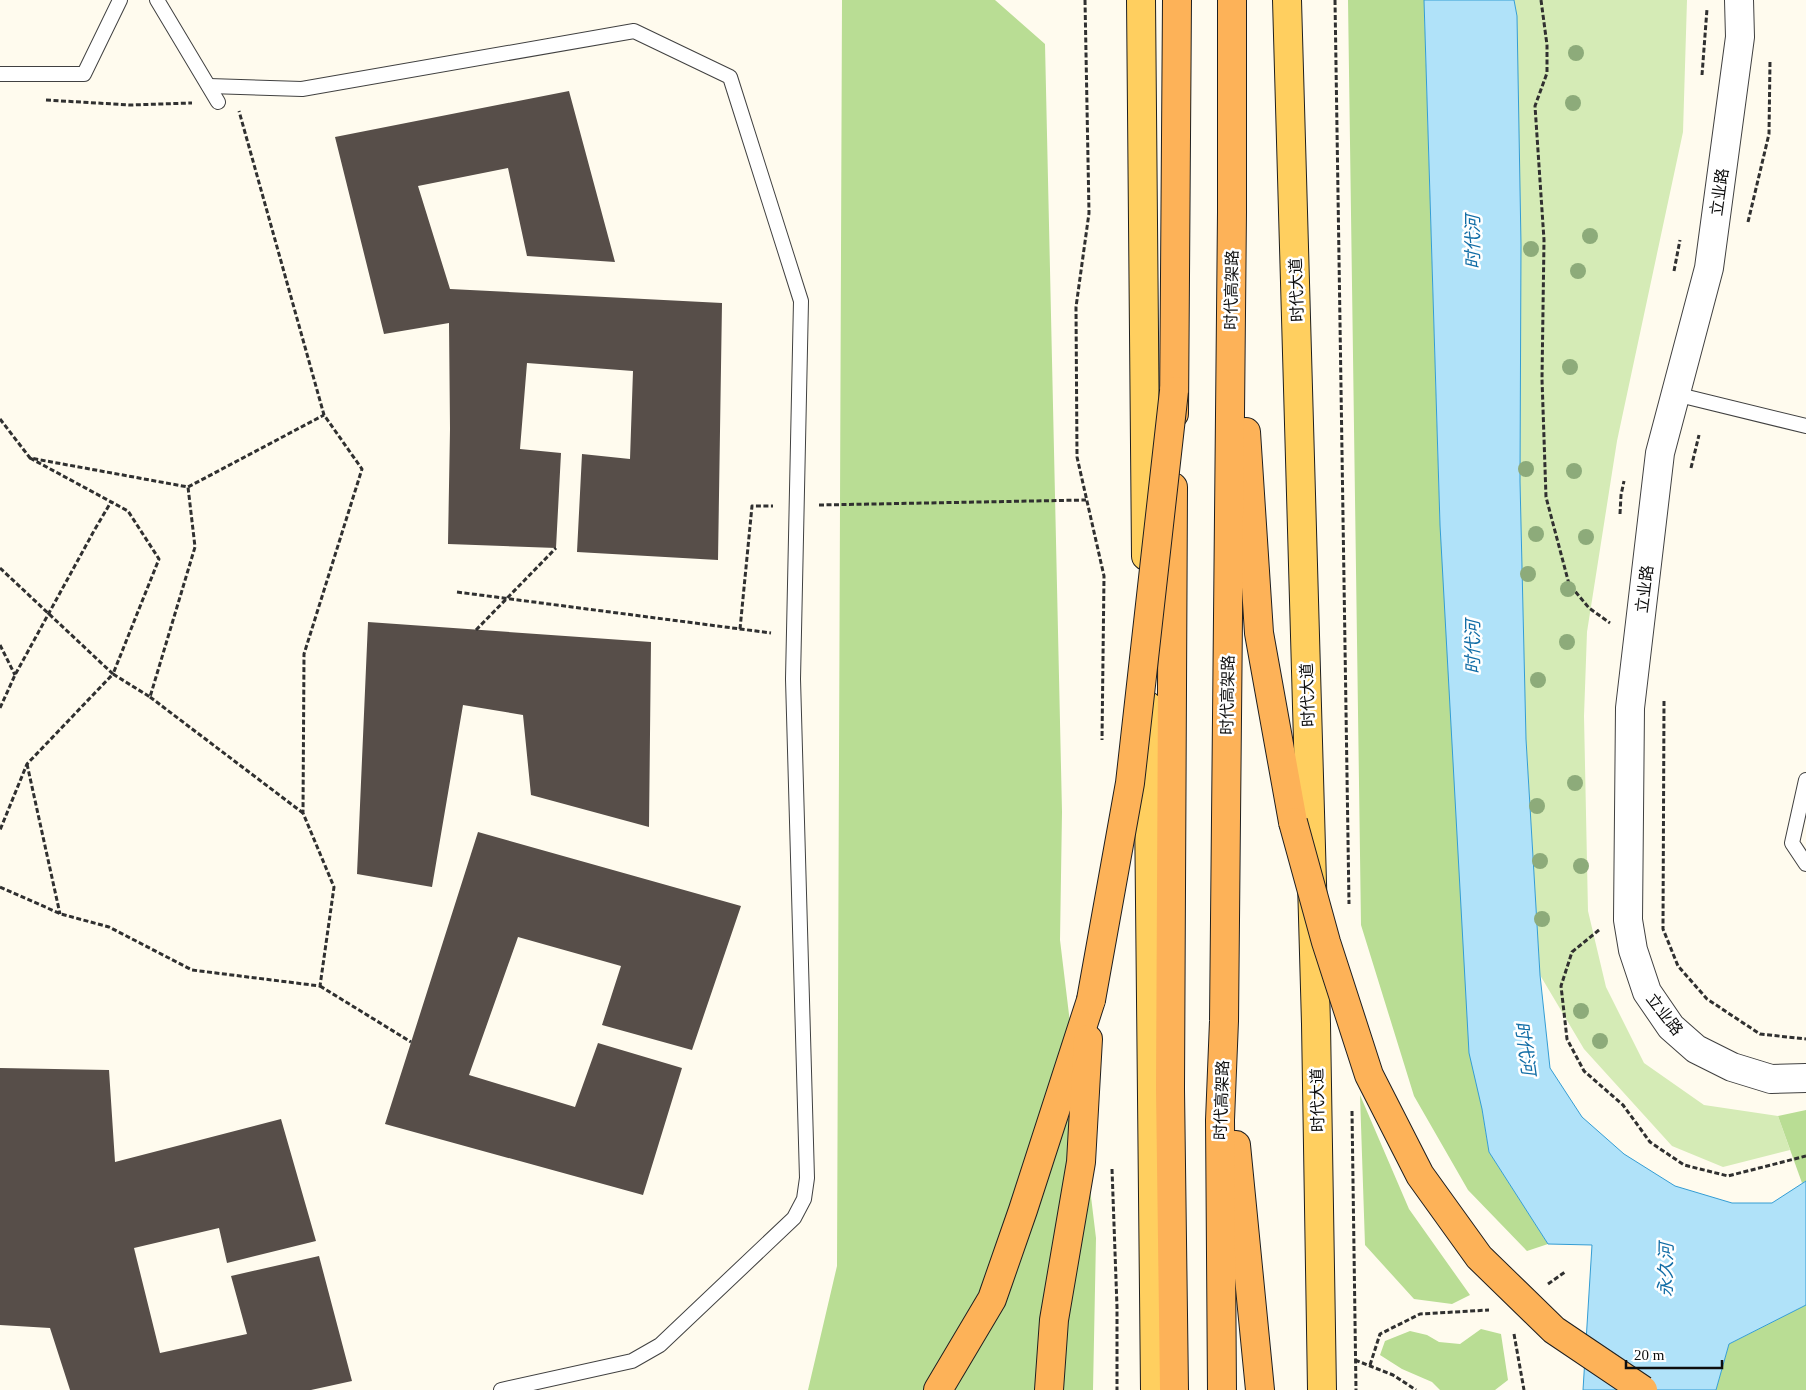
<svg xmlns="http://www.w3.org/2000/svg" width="1806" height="1390" viewBox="0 0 1806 1390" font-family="'Times New Roman','Noto Sans SC',serif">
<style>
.green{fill:#d5ebb6}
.forest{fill:#b9dd94}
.water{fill:#b0e2f9;stroke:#349dd4}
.building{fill:#574e49}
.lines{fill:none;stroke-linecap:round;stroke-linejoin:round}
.service-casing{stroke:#414141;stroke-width:16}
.minor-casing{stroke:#414141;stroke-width:30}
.primary-casing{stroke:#1f1f1f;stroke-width:30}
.trunk-casing{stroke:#1f1f1f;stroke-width:30}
.path{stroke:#303030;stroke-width:3;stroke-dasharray:5 2.5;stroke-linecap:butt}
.service{stroke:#fff;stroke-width:14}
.minor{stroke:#fff;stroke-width:28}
.primary{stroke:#ffcf5f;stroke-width:28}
.trunk{stroke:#fdb258;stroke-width:28}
.trunk-bridge-casing{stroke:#1f1f1f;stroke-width:30;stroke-linecap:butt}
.path-bridge{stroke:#303030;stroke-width:3;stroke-dasharray:5 2.5;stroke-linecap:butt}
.trunk-bridge{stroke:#fdb258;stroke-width:28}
.tree{fill:#8dab7a}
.labels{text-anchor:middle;stroke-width:5;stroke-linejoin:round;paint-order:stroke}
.street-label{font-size:16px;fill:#0e0e0e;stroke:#fff}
.water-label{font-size:18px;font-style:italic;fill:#116da6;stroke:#fff}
</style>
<rect width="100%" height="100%" fill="#fffbee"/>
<path class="green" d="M 1514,0 L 1687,0 L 1683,132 L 1617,441 L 1587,632 L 1584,716 L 1588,911 L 1606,987 L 1644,1063 L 1704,1105 L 1778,1116 L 1790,1150 L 1723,1167 L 1672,1146 L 1584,1049 L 1540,975 L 1526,739 L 1520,481 L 1521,245 L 1517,16 Z"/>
<g class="forest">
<path d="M 842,0 L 995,0 L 1045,44 L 1062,812 L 1060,940 L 1096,1238 L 1093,1390 L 808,1390 L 837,1266 Z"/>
<path d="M 1348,0 L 1424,0 L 1440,525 L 1482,1109 L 1489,1152 L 1548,1244 L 1527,1251 L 1468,1190 L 1414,1096 L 1361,925 Z"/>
<path d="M 1360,1095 L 1409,1209 L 1470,1295 L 1452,1304 L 1414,1299 L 1365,1245 Z"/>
<path d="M 1806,1110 L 1806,1181 L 1802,1183 L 1778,1116 Z"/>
<path d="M 1806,1305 L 1806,1390 L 1716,1390 L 1729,1344 Z"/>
<path d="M 1481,1329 L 1501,1334 L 1508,1380 L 1495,1390 L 1440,1390 L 1432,1382 L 1402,1369 L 1380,1355 L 1385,1341 L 1410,1331 L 1427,1335 L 1439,1342 L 1460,1344 Z"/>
</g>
<path class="water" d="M 1424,0 L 1514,0 L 1517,16 L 1521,245 L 1520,481 L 1526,739 L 1540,975 L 1550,1068 L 1582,1117 L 1624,1154 L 1675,1186 L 1732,1203 L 1772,1203 L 1806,1181 L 1806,1305 L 1729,1344 L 1716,1390 L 1583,1390 L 1592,1245 L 1548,1244 L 1489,1152 L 1482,1109 L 1469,1053 L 1440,525 Z"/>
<g class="building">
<path d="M 569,91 L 615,262 L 527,256 L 508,168 L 418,186 L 450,289 L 722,303 L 718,560 L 577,552 L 582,454 L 630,459 L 633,371 L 527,363 L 520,449 L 561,453 L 556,548 L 448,544 L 450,429 L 449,323 L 384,334 L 335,137 Z"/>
<path d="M 368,622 L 651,642 L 649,827 L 531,795 L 523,715 L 463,705 L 432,887 L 357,874 Z"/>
<path d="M 478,832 L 741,906 L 692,1050 L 602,1025 L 621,966 L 518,937 L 469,1075 L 575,1107 L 598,1043 L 682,1068 L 643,1195 L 385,1124 Z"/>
<path d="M 0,1068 L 109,1070 L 115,1162 L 281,1119 L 316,1241 L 227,1263 L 219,1228 L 134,1248 L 160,1353 L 247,1334 L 231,1276 L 319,1256 L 352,1381 L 311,1390 L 70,1390 L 50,1328 L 0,1325 Z"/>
</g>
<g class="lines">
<defs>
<g id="service">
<path d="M 157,0 L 218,102"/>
<path d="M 0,74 L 84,74 L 120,0"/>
<path d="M 209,86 L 302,89 L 634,31 L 730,77 L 801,301 L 793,679 L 807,1178 L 804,1199 L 794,1218 L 660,1345 L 632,1361 L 501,1390"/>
<path d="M 1675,394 L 1806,426"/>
<path d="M 1806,780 L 1792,843 L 1806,864"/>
</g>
<path id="minor" d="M 1739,0 L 1740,37 L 1709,268 L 1660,453 L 1630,708 L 1628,920 L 1633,950 L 1647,992 L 1671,1027 L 1696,1049 L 1732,1067 L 1771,1079 L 1806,1078"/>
<g id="primary">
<path d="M 1141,0 L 1146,556"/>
<path d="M 1287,0 L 1316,1024 L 1322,1390"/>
<path d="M 1148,706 L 1155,1390"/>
</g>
<g id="trunk">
<path d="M 1174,414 L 1177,0"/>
<path d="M 1246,432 L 1259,633 L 1293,822"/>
<path d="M 1173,487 L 1170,1089 L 1174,1390"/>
<path d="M 1236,1145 L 1260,1390"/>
<path d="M 938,1390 L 992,1299 L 1023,1210 L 1091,1000"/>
<path d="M 1049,1390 L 1054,1320 L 1081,1162 L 1088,1039"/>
<path d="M 1222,1390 L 1220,1120 L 1224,1021 L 1232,212 L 1232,0"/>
</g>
</defs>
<use href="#service" class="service-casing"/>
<use href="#minor" class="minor-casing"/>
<use href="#primary" class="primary-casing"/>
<use href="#trunk" class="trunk-casing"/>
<g class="path">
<path d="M 1085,0 L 1089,213 L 1076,307 L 1077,457 L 1104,576 L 1102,740"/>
<path d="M 1335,0 L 1349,904"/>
<path d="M 1541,0 L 1547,45 L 1547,73 L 1535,106 L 1544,240 L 1542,379 L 1546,497 L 1569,584 L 1589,608 L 1610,623"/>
<path d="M 1702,75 L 1707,9"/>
<path d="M 46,100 L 130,105 L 192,103"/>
<path d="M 1748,222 L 1769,134 L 1770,61"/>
<path d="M 1674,271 L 1680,240"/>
<path d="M 0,419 L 30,458 L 188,487 L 324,415"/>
<path d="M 30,458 L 128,511 L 159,559 L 113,674 L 150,697 L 195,547 L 188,487"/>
<path d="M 1691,468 L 1699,435"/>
<path d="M 819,505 L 1086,500"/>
<path d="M 1620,514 L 1621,495 L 1624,481"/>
<path d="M 95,529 L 111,502"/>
<path d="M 0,568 L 113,674 L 27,764 L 0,830"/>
<path d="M 457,592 L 771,633"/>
<path d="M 740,629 L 752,506 L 773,506"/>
<path d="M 0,645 L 15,675"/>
<path d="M 150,697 L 303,813"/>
<path d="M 1664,701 L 1663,929 L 1678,966 L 1707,999 L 1760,1034 L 1806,1039"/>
<path d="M 27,764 L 60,914"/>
<path d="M 0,887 L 61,914 L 109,927 L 192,970 L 320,986 L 334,887 L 303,813 L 304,654 L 362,469 L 324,415 L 239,111"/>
<path d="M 1599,930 L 1572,952 L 1561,986 L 1567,1039 L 1584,1071 L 1623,1105 L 1650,1142 L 1684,1165 L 1728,1176 L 1806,1156"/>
<path d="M 320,986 L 411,1042"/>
<path d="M 1352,1111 L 1356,1390"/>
<path d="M 1112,1169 L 1117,1307 L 1117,1390"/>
<path d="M 1548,1284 L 1565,1272"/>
<path d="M 1514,1334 L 1524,1390"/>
<path d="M 1355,1360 L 1393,1375 L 1416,1390"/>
<path d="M 1370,1365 L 1380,1334 L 1420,1314 L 1489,1310"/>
</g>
<use href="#service" class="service"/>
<use href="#minor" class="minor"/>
<use href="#primary" class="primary"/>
<use href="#trunk" class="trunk"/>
<defs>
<g id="trunk-bridge">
<path d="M 1293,822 L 1326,942 L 1369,1075 L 1420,1175 L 1479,1257 L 1554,1330 L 1643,1390"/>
<path d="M 1091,1000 L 1130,783 L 1174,391"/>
</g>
</defs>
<use href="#trunk-bridge" class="trunk-bridge-casing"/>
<g class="path-bridge">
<path d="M 476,630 L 556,548"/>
<path d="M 0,708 L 15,675 L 95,529"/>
</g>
<use href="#trunk-bridge" class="trunk-bridge"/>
</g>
<g class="tree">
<circle cx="1576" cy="53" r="8"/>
<circle cx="1573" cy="103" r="8"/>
<circle cx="1590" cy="236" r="8"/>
<circle cx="1531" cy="249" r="8"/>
<circle cx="1578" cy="271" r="8"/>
<circle cx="1570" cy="367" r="8"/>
<circle cx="1526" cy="469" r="8"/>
<circle cx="1574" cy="471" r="8"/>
<circle cx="1536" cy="534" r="8"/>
<circle cx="1586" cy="537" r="8"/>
<circle cx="1528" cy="574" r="8"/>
<circle cx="1568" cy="589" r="8"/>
<circle cx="1567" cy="642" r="8"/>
<circle cx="1538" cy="680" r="8"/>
<circle cx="1575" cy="783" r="8"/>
<circle cx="1537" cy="806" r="8"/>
<circle cx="1540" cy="861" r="8"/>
<circle cx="1581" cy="866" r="8"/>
<circle cx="1542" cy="919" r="8"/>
<circle cx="1581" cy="1011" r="8"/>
<circle cx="1600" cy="1041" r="8"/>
</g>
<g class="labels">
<g class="street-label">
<text transform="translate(1719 192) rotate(-82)" y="6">立业路</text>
<text transform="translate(1231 290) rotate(-89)" y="6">时代高架路</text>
<text transform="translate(1296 290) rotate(-92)" y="6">时代大道</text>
<text transform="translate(1644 589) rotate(-83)" y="6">立业路</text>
<text transform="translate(1227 695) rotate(-89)" y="6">时代高架路</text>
<text transform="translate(1307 695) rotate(-92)" y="6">时代大道</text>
<text transform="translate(1665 1014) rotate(52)" y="6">立业路</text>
<text transform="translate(1221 1100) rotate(-88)" y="6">时代高架路</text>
<text transform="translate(1317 1100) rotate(-91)" y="6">时代大道</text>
</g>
<g class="water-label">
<text transform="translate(1473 242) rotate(-90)" y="6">时代河</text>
<text transform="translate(1473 647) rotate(-90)" y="6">时代河</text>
<text transform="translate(1525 1048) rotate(82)" y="6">时代河</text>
<text transform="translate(1666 1270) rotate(-89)" y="6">永久河</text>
</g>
</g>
<path d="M1626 1360v8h96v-8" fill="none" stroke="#0e0e0e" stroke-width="2.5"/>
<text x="1634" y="1360" font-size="15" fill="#0e0e0e" stroke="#ffffff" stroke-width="4" paint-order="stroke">20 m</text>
</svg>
